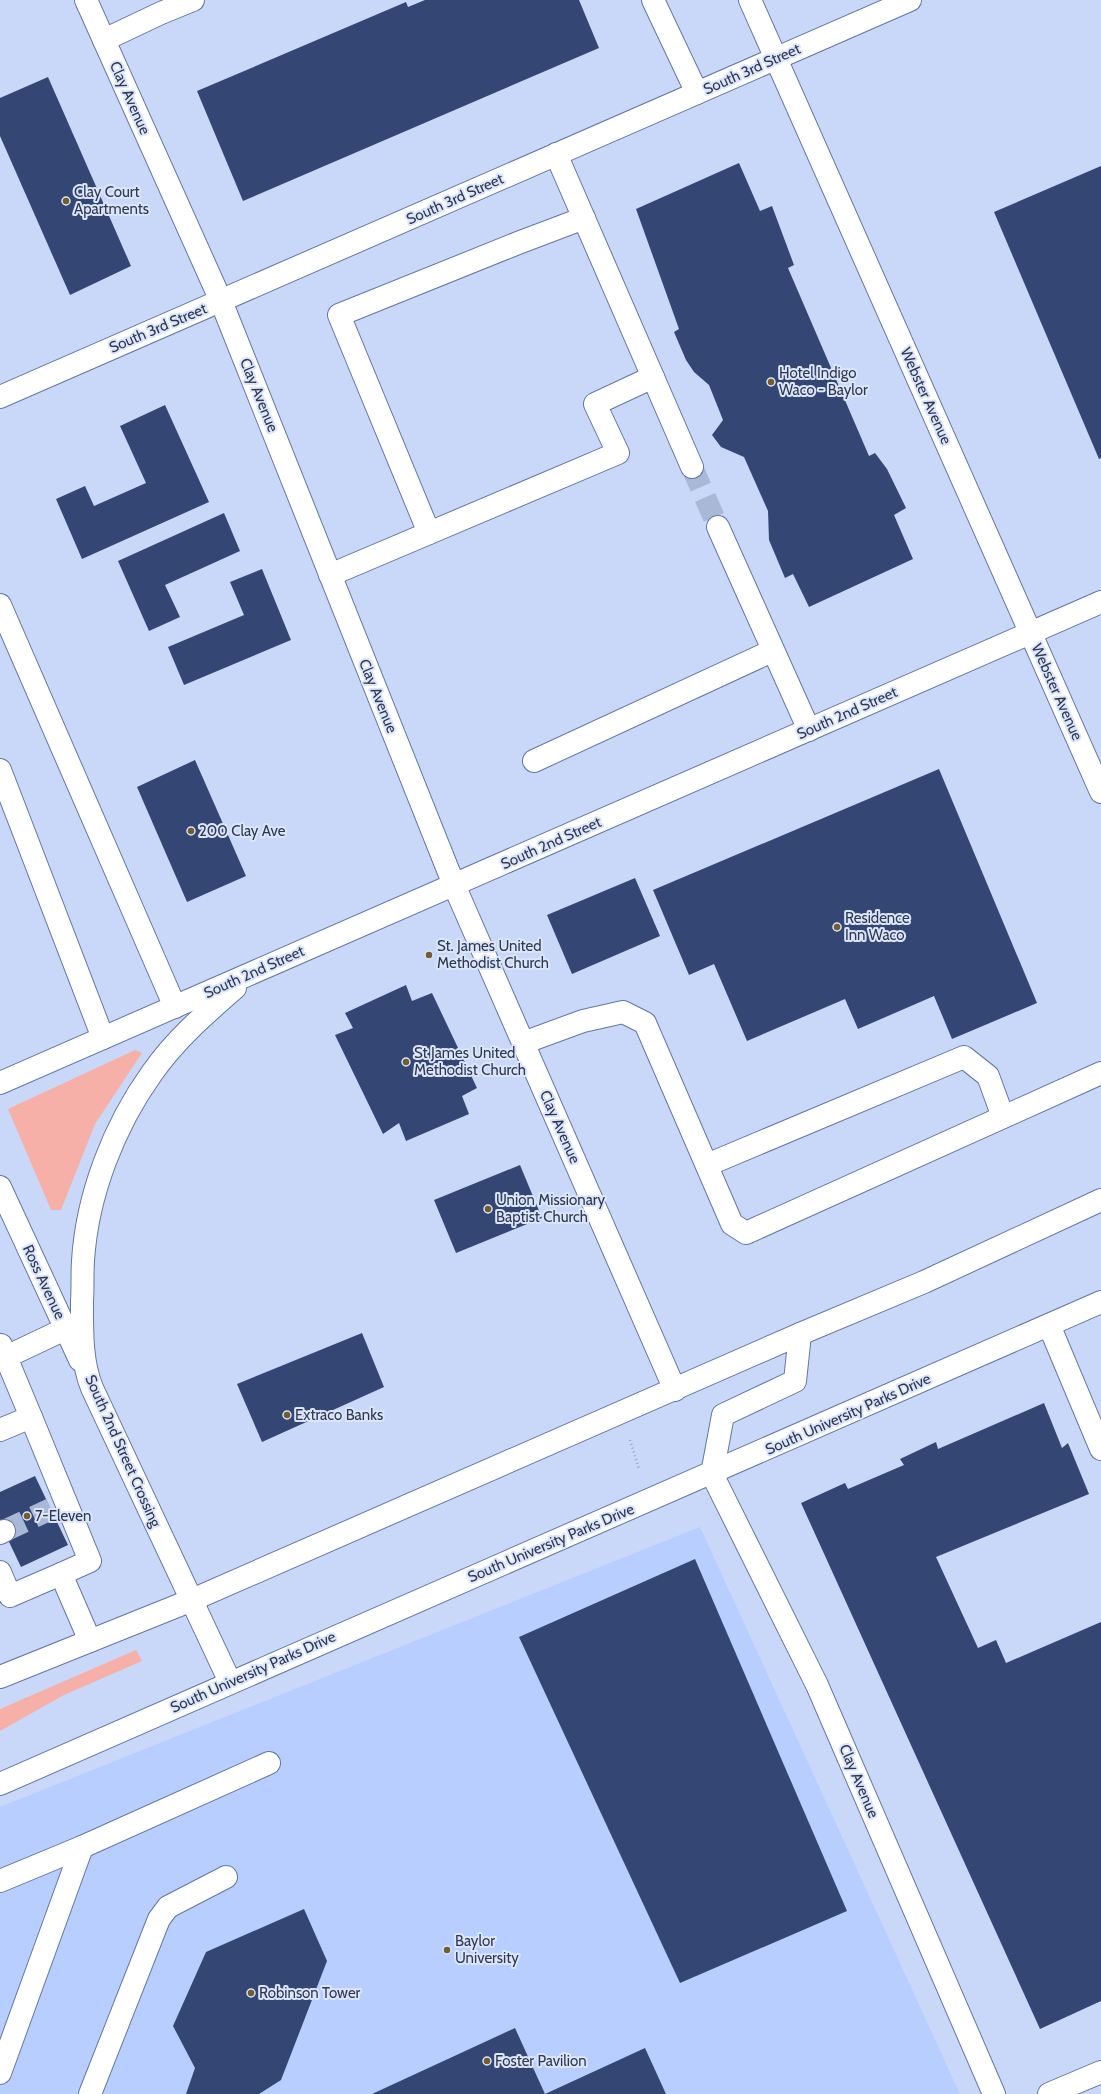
<svg xmlns="http://www.w3.org/2000/svg" width="1101" height="2094" viewBox="0 0 1101 2094" font-family="Cabin,sans-serif">
<style>
.built{fill:#b8ceff}
.green{fill:#f6b0a8}
.building{fill:#344774}
.lines{fill:none;stroke-linecap:round;stroke-linejoin:round}
.minor-tunnel{stroke:#aab8d7;stroke-width:22;stroke-dasharray:22 11;stroke-linecap:butt}
.minor-casing{stroke:#6277a8;stroke-width:24}
.major-casing{stroke:#6277a8;stroke-width:24}
.path{stroke:#98a5c2;stroke-width:2.5;stroke-dasharray:1 3;stroke-linecap:butt}
.minor{stroke:#fff;stroke-width:22}
.major{stroke:#fff;stroke-width:22}
.poi-dot{fill:#735d2d;stroke:#dbe5fb;stroke-width:1.5}
.labels{text-anchor:middle;stroke-width:4;stroke-linejoin:round;paint-order:stroke}
.street-label{font-size:15px;fill:#2f384e;stroke:#dbe5fb}
.poi-label{font-size:15px;fill:#2f384e;stroke:#dbe5fb;text-anchor:start}
</style>
<rect width="100%" height="100%" fill="#c9d8f9"/>
<path class="built" d="M 700,1527 L 960,2094 L 0,2094 L 0,1807 Z"/>
<g class="green">
<path d="M 135,1050 L 142,1053 L 95,1124 L 61,1210 L 51,1210 L 8,1109 Z"/>
<path d="M 136,1650 L 142,1661 L 64,1695 L 0,1731 L 0,1709 Z"/>
</g>
<g class="building">
<path d="M 425,0 L 579,0 L 599,48 L 243,201 L 197,91 L 406,2 L 408,7 Z"/>
<path d="M 48,77 L 131,266 L 70,295 L 0,136 L 0,98 Z"/>
<path d="M 739,163 L 760,211 L 772,206 L 794,265 L 788,268 L 869,456 L 875,453 L 887,469 L 906,508 L 894,515 L 913,559 L 809,607 L 793,574 L 785,578 L 769,540 L 768,511 L 744,457 L 721,447 L 712,435 L 723,420 L 709,385 L 694,372 L 686,360 L 674,332 L 679,329 L 636,209 Z"/>
<path d="M 1101,166 L 1101,458 L 1099,459 L 994,212 Z"/>
<path d="M 165,405 L 209,502 L 82,559 L 56,499 L 85,486 L 94,506 L 146,483 L 120,426 Z"/>
<path d="M 224,513 L 240,551 L 165,585 L 180,617 L 149,631 L 118,561 Z"/>
<path d="M 262,569 L 291,640 L 184,685 L 168,647 L 244,615 L 230,582 Z"/>
<path d="M 195,760 L 246,876 L 187,902 L 137,787 Z"/>
<path d="M 939,769 L 1037,1003 L 952,1039 L 934,996 L 858,1029 L 845,999 L 747,1041 L 714,964 L 689,975 L 653,890 Z"/>
<path d="M 635,878 L 660,936 L 572,974 L 547,915 Z"/>
<path d="M 406,985 L 412,1001 L 432,993 L 477,1088 L 462,1096 L 469,1114 L 406,1141 L 399,1123 L 383,1134 L 335,1035 L 353,1028 L 345,1013 Z"/>
<path d="M 520,1165 L 542,1218 L 456,1253 L 434,1200 Z"/>
<path d="M 362,1333 L 384,1387 L 262,1442 L 237,1384 Z"/>
<path d="M 1044,1403 L 1062,1448 L 1068,1443 L 1089,1494 L 936,1557 L 978,1648 L 996,1640 L 1006,1663 L 1101,1622 L 1101,2001 L 1040,2029 L 801,1503 L 845,1483 L 848,1489 L 904,1465 L 900,1459 L 936,1442 L 938,1449 Z"/>
<path d="M 35,1476 L 68,1545 L 21,1567 L 0,1523 L 0,1492 Z"/>
<path d="M 695,1559 L 847,1911 L 680,1983 L 519,1637 Z"/>
<path d="M 304,1909 L 327,1961 L 281,2080 L 259,2094 L 186,2094 L 195,2068 L 173,2026 L 206,1952 Z"/>
<path d="M 515,2028 L 545,2094 L 372,2094 Z"/>
<path d="M 645,2048 L 666,2094 L 545,2094 Z"/>
</g>
<g class="lines">
<g class="minor-tunnel">
<path d="M 692,467 L 718,527"/>
<path d="M 4,1531 L 51,1509"/>
</g>
<defs>
<g id="minor">
<path d="M 86,0 L 221,301 L 454,885 L 675,1390"/>
<path d="M 653,0 L 697,93"/>
<path d="M 750,0 L 1101,792"/>
<path d="M 104,40 L 161,13 L 193,0"/>
<path d="M 556,154 L 692,467"/>
<path d="M 0,397 L 910,0"/>
<path d="M 718,527 L 809,730"/>
<path d="M 429,533 L 339,315 L 518,243 L 584,218"/>
<path d="M 330,575 L 618,453 L 595,404 L 653,377"/>
<path d="M 0,605 L 175,1007"/>
<path d="M 534,761 L 772,651"/>
<path d="M 0,770 L 103,1038"/>
<path d="M 523,1043 L 583,1021 L 623,1012 L 645,1023 L 732,1224 L 746,1233 L 1101,1073"/>
<path d="M 0,1083 L 1101,602"/>
<path d="M 707,1165 L 964,1057 L 988,1076 L 1003,1117"/>
<path d="M 0,1187 L 80,1360"/>
<path d="M 1049,1325 L 1101,1449"/>
<path d="M 1,1345 L 6,1357 L 65,1329"/>
<path d="M 0,1360 L 6,1357 L 31,1417 L 0,1430"/>
<path d="M 31,1417 L 90,1561 L 61,1574"/>
<path d="M 712,1474 L 817,1685 L 994,2094"/>
<path d="M 0,1533 L 4,1531"/>
<path d="M 0,1572 L 10,1596 L 61,1574 L 90,1641"/>
<path d="M 230,1682 L 92,1388 C 81,1361 82,1329 82,1301 C 83,1288 82,1274 83,1261 C 87,1195 114,1126 152,1073 C 175,1040 205,1014 235,988"/>
<path d="M 0,1881 L 82,1847"/>
<path d="M 0,2073 L 82,1847 L 269,1763"/>
<path d="M 90,2094 L 159,1919 L 168,1907 L 226,1877"/>
<path d="M 1049,2094 L 1101,2072"/>
</g>
<g id="major">
<path d="M 712,1474 L 723,1415 L 795,1381 L 800,1334"/>
<path d="M 0,1677 L 192,1600 L 800,1334 L 924,1282 L 1101,1200"/>
<path d="M 0,1784 L 1101,1302"/>
</g>
</defs>
<use href="#minor" class="minor-casing"/>
<use href="#major" class="major-casing"/>
<path class="path" d="M 630,1440 L 639,1469"/>
<use href="#minor" class="minor"/>
<use href="#major" class="major"/>
</g>
<g class="poi-dot">
<circle cx="66" cy="201" r="4"/>
<circle cx="771" cy="382" r="4"/>
<circle cx="191" cy="831" r="4"/>
<circle cx="837" cy="927" r="4"/>
<circle cx="429" cy="955" r="4"/>
<circle cx="406" cy="1062" r="4"/>
<circle cx="488" cy="1209" r="4"/>
<circle cx="287" cy="1415" r="4"/>
<circle cx="27" cy="1516" r="4"/>
<circle cx="447" cy="1950" r="4"/>
<circle cx="251" cy="1993" r="4"/>
<circle cx="487" cy="2061" r="4"/>
</g>
<g class="labels">
<g class="street-label">
<text transform="translate(752 69) rotate(-24)" y="5">South 3rd Street</text>
<text transform="translate(130 98) rotate(66)" y="5">Clay Avenue</text>
<text transform="translate(455 199) rotate(-24)" y="5">South 3rd Street</text>
<text transform="translate(158 328) rotate(-23)" y="5">South 3rd Street</text>
<text transform="translate(259 395) rotate(68)" y="5">Clay Avenue</text>
<text transform="translate(926 396) rotate(66)" y="5">Webster Avenue</text>
<text transform="translate(1057 692) rotate(66)" y="5">Webster Avenue</text>
<text transform="translate(378 696) rotate(68)" y="5">Clay Avenue</text>
<text transform="translate(847 713) rotate(-24)" y="5">South 2nd Street</text>
<text transform="translate(551 843) rotate(-24)" y="5">South 2nd Street</text>
<text transform="translate(254 972) rotate(-24)" y="5">South 2nd Street</text>
<text transform="translate(560 1127) rotate(66)" y="5">Clay Avenue</text>
<text transform="translate(44 1282) rotate(65)" y="5">Ross Avenue</text>
<text transform="translate(848 1414) rotate(-24)" y="5">South University Parks Drive</text>
<text transform="translate(123 1451) rotate(66)" y="5">South 2nd Street Crossing</text>
<text transform="translate(551 1543) rotate(-23)" y="5">South University Parks Drive</text>
<text transform="translate(253 1672) rotate(-24)" y="5">South University Parks Drive</text>
<text transform="translate(859 1781) rotate(67)" y="5">Clay Avenue</text>
</g>
<g class="poi-label">
<text x="74" y="197">Clay Court<tspan x="74" dy="17">Apartments</tspan></text>
<text x="779" y="378">Hotel Indigo<tspan x="779" dy="17">Waco - Baylor</tspan></text>
<text x="199" y="836">200 Clay Ave</text>
<text x="845" y="923">Residence<tspan x="845" dy="17">Inn Waco</tspan></text>
<text x="437" y="951">St. James United<tspan x="437" dy="17">Methodist Church</tspan></text>
<text x="414" y="1058">St James United<tspan x="414" dy="17">Methodist Church</tspan></text>
<text x="496" y="1205">Union Missionary<tspan x="496" dy="17">Baptist Church</tspan></text>
<text x="295" y="1420">Extraco Banks</text>
<text x="35" y="1521">7-Eleven</text>
<text x="455" y="1946">Baylor<tspan x="455" dy="17">University</tspan></text>
<text x="259" y="1998">Robinson Tower</text>
<text x="495" y="2066">Foster Pavilion</text>
</g>
</g>
</svg>
